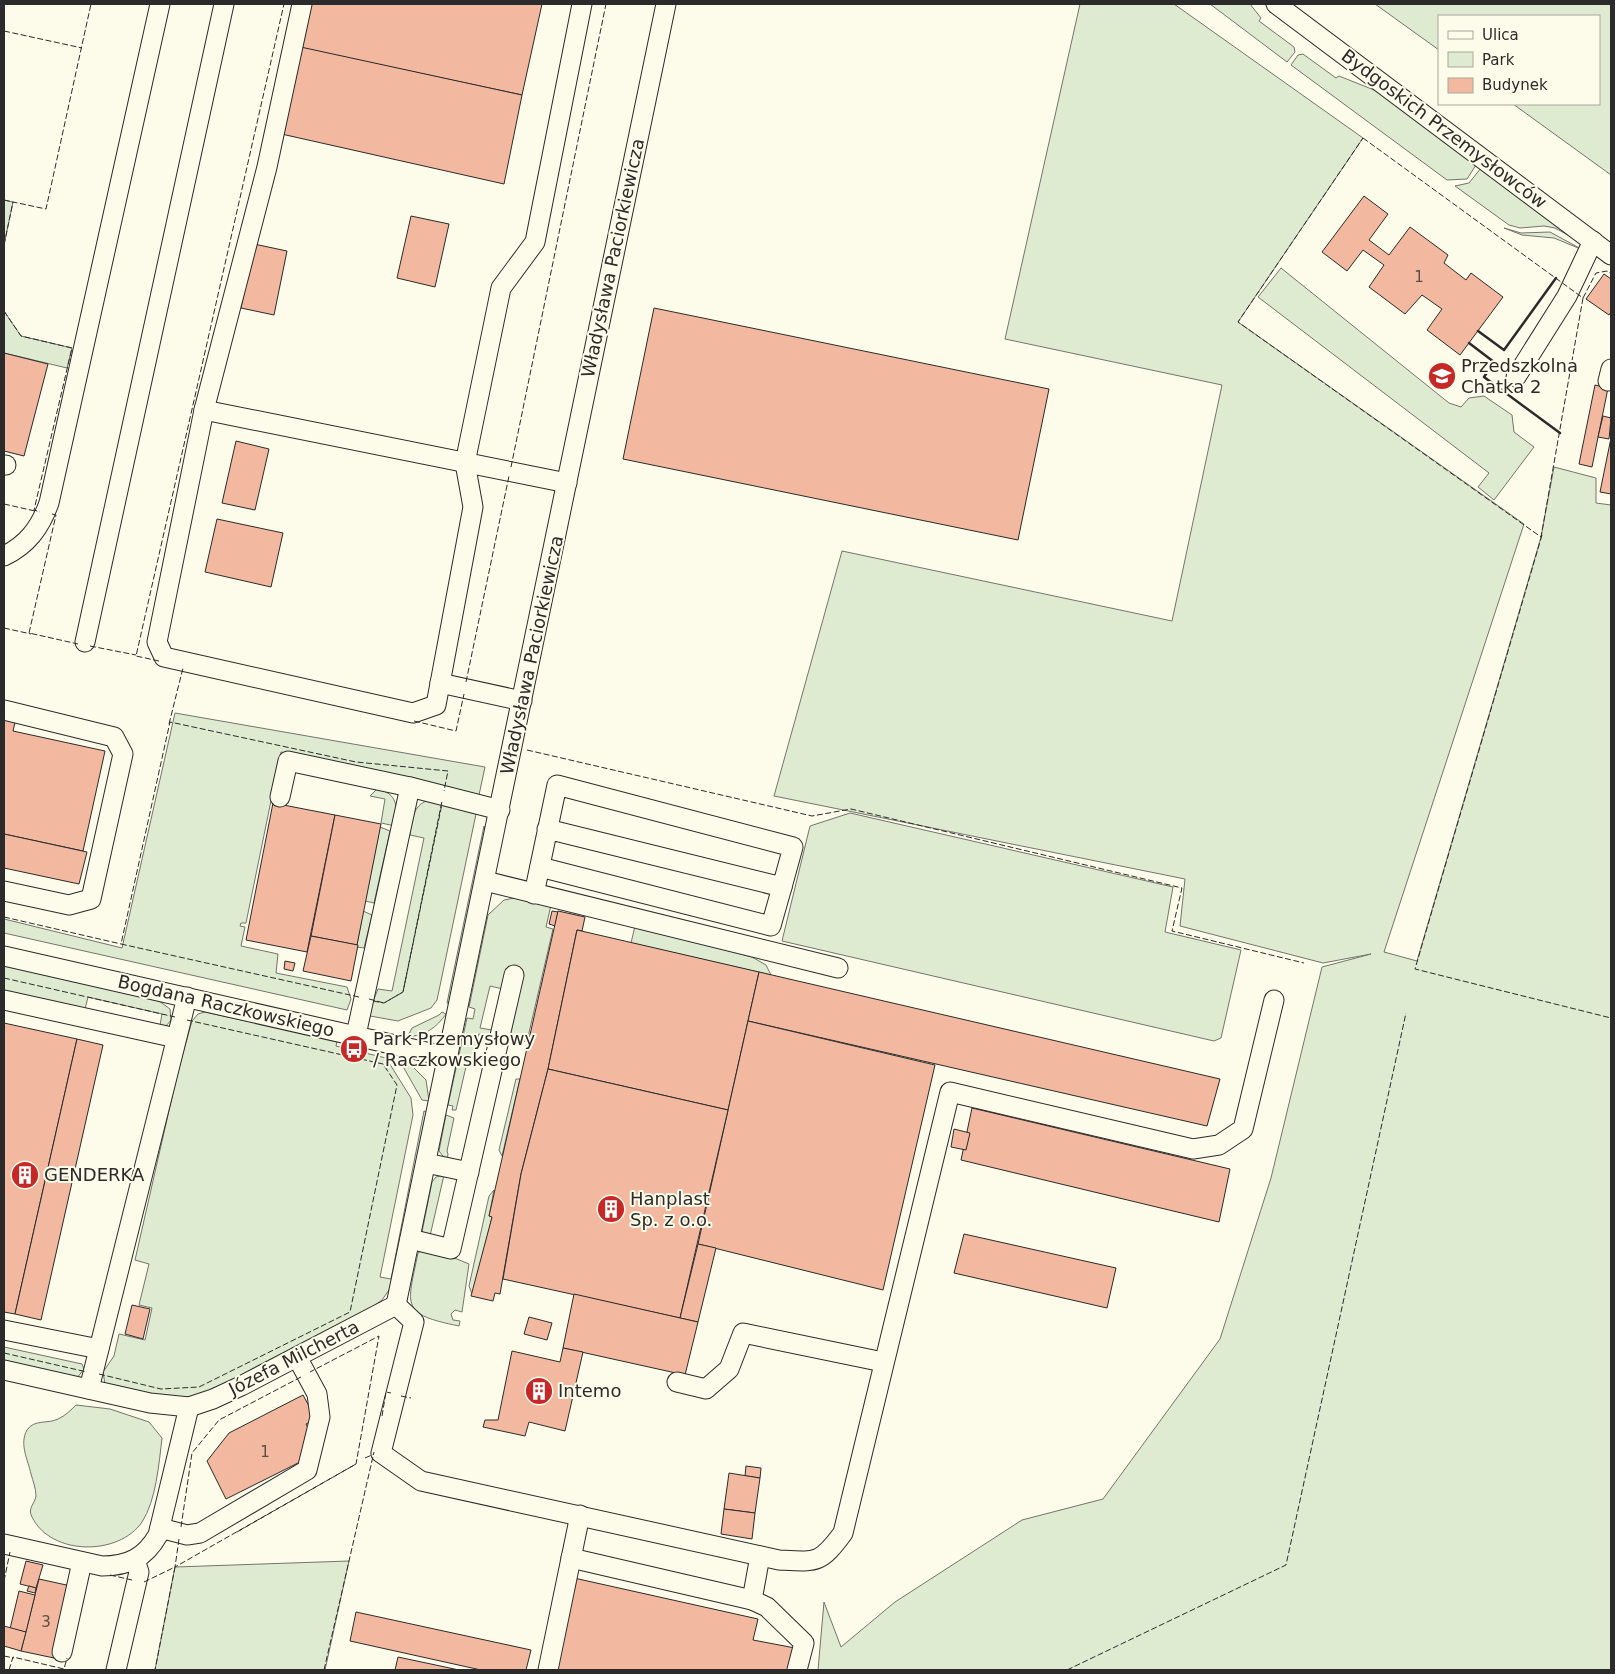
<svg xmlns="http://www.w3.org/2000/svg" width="1615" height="1674" viewBox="0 0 1615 1674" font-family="'DejaVu Sans',sans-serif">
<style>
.green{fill:#deebd1;stroke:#74746e}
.building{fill:#f2b8a0;stroke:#2b2b2b}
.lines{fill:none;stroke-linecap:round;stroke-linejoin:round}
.minor-casing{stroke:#2b2b2b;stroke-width:21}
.minor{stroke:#fdfbea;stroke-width:19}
.fence{stroke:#2b2b2b;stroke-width:1;stroke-dasharray:6 2.5;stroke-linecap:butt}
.wall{stroke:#2b2b2b;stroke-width:2.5}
.labels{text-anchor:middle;stroke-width:4;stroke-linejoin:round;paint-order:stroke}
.number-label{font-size:15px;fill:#5d4e48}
.street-label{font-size:18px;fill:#2b2b2b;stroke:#fdfbea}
.poi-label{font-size:18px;fill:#2b2b2b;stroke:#fdfbea;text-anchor:start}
</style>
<rect width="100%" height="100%" fill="#fdfbea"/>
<g class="green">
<path d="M 1080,4 L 1174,4 L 1363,138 L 1238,322 L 1524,524 L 1384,952 L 1417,961 L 1541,537 L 1554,467 L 1596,478 L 1596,503 L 1611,505 L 1611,1670 L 818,1670 L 824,1602 L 841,1647 L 895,1602 L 1022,1520 L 1103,1499 L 1220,1339 L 1271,1178 L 1322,967 L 1371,954 L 1323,963 L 1180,926 L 1185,879 L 774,796 L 842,551 L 1172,621 L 1222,385 L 1005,339 Z"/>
<path d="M 1210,4 L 1250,4 L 1261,18 L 1259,21 L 1294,47 L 1295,52 L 1287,62 Z"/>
<path d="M 1375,4 L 1611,4 L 1611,175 L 1513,104 L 1599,104 L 1599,16 L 1439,16 L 1439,50 Z"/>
<path d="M 1303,54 L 1336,78 L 1339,76 L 1379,92 L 1476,165 L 1467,179 L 1447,180 L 1291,65 L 1298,55 Z"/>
<path d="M 1481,168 L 1575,239 L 1555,228 L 1544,226 L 1520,228 L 1509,225 L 1455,186 L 1469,183 Z"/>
<path d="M 4,200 L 13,202 L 4,245 Z"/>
<path d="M 1504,228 L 1521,233 L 1550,232 L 1583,250 L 1554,238 L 1522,235 Z"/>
<path d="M 1281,268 L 1449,403 L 1461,407 L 1469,398 L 1484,396 L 1512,415 L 1514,432 L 1534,447 L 1494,500 L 1478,487 L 1489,473 L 1258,297 Z"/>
<path d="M 4,311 L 21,336 L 72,348 L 67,368 L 4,353 Z"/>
<path d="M 175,713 L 485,767 L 479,795 L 415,779 L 281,752 L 246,923 L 241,923 L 240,926 L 245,927 L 241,946 L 278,954 L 276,973 L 347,987 L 351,999 L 347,1010 L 4,933 L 4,919 L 122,948 Z"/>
<path d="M 377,789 C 398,793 398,808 395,826 L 381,823 L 385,799 L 370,796 Z"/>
<path d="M 431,800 L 476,814 L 437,1000 L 431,1008 L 398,1021 L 370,1016 L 372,1004 L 378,989 L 392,991 L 424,838 L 410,835 C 411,820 414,802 431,800 Z"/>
<path d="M 850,813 L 1173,887 L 1165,932 L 1241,950 L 1221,1038 L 1214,1041 L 782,941 L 810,826 Z"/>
<path d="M 484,826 L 485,831 L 450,1004 L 447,1003 Z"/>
<path d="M 380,827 L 390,831 L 374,903 L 365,901 Z"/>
<path d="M 520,897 L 551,905 L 546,927 L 553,929 L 528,1037 L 524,1042 L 510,1039 L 511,1033 L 508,1032 L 503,989 L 490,986 L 480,1028 L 492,1030 L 491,1036 L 479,1034 L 473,1059 L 468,1058 L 456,1110 L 452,1110 L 453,1106 L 448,1105 L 467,1018 L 473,1019 L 475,1009 L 469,1007 L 488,915 L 504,900 Z"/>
<path d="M 363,911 L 372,915 L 364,948 L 357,947 L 357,945 Z"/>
<path d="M 635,926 L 752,957 L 766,965 L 771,975 L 631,943 Z"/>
<path d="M 4,965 L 159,1001 L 170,1009 L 171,1020 L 166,1026 L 160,1025 L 162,1014 L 88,997 L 85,1009 L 4,991 Z"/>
<path d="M 205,1012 L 337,1041 L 336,1046 L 386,1058 L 411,1098 L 413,1115 L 380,1277 L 391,1279 L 424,1111 L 428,1112 L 391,1287 L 382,1300 L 370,1309 L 214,1391 C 173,1405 145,1394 105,1384 L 103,1372 L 114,1356 L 119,1334 L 145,1340 L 152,1308 L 139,1305 L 149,1264 L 135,1260 L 178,1071 L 192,1021 L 198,1014 Z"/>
<path d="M 442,1012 L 446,1014 C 437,1027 424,1037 408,1036 L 412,1028 L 439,1015 Z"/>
<path d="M 403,1057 L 426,1080 L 429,1101 L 422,1100 L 401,1063 Z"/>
<path d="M 516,1079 L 520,1079 L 502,1156 L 499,1150 Z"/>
<path d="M 446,1115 L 454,1118 L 447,1151 L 448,1154 L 447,1161 L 439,1151 Z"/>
<path d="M 444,1175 L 430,1236 L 422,1232 L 432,1182 L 436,1177 Z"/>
<path d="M 494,1190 L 489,1216 L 492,1217 L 475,1289 L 472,1294 L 469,1286 L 489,1196 Z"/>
<path d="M 421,1251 L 457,1259 L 469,1264 L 462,1312 L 455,1310 L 451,1314 L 453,1320 L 460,1321 L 459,1326 C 400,1314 407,1307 418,1253 Z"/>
<path d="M 4,1347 L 82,1364 L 84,1369 L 77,1378 L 4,1362 Z"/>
<path d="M 76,1405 L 110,1409 L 149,1422 L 162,1438 C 159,1463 156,1501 142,1522 C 119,1556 51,1556 32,1517 C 27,1508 35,1504 36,1496 C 36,1489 33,1481 31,1474 C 28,1460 19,1444 27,1430 C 34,1419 49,1424 58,1419 C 65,1416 71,1410 76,1405 Z"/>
<path d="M 349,1561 L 325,1670 L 155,1670 L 175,1567 Z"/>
</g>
<g class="building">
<path d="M 310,4 L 542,4 L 522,95 L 301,48 Z"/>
<path d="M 296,46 L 522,95 L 504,184 L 277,133 Z"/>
<path d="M 1364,196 L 1388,214 L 1369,240 L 1389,255 L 1410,227 L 1448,255 L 1444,263 L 1466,280 L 1471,273 L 1503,297 L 1460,355 L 1427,330 L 1442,309 L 1422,295 L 1405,314 L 1369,287 L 1384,265 L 1363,250 L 1347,271 L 1322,252 Z"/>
<path d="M 411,216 L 449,224 L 435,287 L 397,278 Z"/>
<path d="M 254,244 L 287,251 L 274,315 L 241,308 Z"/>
<path d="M 1604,274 L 1611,279 L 1611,312 L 1609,315 L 1586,299 Z"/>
<path d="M 654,308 L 1049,389 L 1018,540 L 623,459 Z"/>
<path d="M 4,353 L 48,364 L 24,456 L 4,451 Z"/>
<path d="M 1595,385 L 1608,388 L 1592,467 L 1579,464 Z"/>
<path d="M 1603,416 L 1611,418 L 1609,439 L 1598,437 Z"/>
<path d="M 1611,438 L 1611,494 L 1600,492 Z"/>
<path d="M 236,441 L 269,449 L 255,510 L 222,503 Z"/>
<path d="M 217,519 L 283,533 L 271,587 L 205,572 Z"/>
<path d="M 4,715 L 16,718 L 13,731 L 105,751 L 83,851 L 4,834 Z"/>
<path d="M 273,803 L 335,815 L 307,952 L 246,940 Z"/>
<path d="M 335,815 L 381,824 L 357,945 L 311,936 Z"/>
<path d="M 4,834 L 87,852 L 79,884 L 4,868 Z"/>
<path d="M 552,911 L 558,912 L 555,926 L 549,924 Z"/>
<path d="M 558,911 L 585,917 L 582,931 L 577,930 L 548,1069 L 521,1174 L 500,1294 L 495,1293 L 493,1301 L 471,1296 L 492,1217 L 489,1216 Z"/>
<path d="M 577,930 L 759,972 L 728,1110 L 548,1069 Z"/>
<path d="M 311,936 L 358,945 L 351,981 L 303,971 Z"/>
<path d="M 285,961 L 295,963 L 293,971 L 284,969 Z"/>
<path d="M 759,972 L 1220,1079 L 1207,1126 L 748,1021 Z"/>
<path d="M 748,1021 L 935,1065 L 883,1290 L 698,1244 Z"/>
<path d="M 4,1023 L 77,1039 L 15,1314 L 4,1312 Z"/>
<path d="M 77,1039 L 103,1045 L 41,1320 L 15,1314 Z"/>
<path d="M 548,1069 L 728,1110 L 680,1318 L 503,1279 L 521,1174 Z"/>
<path d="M 972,1108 L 1230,1169 L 1219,1222 L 961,1160 Z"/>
<path d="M 954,1129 L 970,1133 L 966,1150 L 951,1147 Z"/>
<path d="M 964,1234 L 1116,1268 L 1107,1308 L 954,1273 Z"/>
<path d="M 698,1244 L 716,1248 L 698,1322 L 680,1318 Z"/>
<path d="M 574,1294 L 698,1322 L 685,1375 L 563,1348 Z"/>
<path d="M 132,1305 L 150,1309 L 143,1339 L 125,1334 Z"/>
<path d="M 529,1317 L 552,1323 L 547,1340 L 524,1334 Z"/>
<path d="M 563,1348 L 583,1352 L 565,1431 L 529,1422 L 525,1436 L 483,1427 L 485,1420 L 498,1420 L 512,1351 L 560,1362 Z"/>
<path d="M 303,1395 L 316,1419 L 306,1424 L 311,1434 L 304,1460 L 226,1499 L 207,1461 L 229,1433 Z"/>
<path d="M 746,1466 L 761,1468 L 760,1478 L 745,1476 Z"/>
<path d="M 729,1473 L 760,1478 L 755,1513 L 724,1509 Z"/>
<path d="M 724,1509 L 755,1513 L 752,1539 L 721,1534 Z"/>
<path d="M 26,1561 L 43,1565 L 36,1588 L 20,1584 Z"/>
<path d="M 574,1578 L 758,1619 L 753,1640 L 795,1648 L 791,1670 L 555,1670 Z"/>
<path d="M 39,1579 L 71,1586 L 54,1658 L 21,1651 Z"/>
<path d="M 29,1586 L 36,1588 L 35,1593 L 27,1591 Z"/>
<path d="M 19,1591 L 35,1595 L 26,1632 L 10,1629 Z"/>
<path d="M 356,1612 L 531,1650 L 526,1670 L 481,1670 L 350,1641 Z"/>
<path d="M 4,1626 L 26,1632 L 21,1651 L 4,1646 Z"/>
<path d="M 398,1657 L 459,1670 L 395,1670 Z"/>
</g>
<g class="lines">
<defs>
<g id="minor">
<path d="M 302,4 L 267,167 L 204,410 L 567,483"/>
<path d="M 1276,4 L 1611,255"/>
<path d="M 1516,377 L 1567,296 L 1593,241"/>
<path d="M 1608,381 L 1611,369"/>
<path d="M 204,410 L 157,642 L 164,657 L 413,713 L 436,705 L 473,507 L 465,463 L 501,288 L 535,242 L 582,4"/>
<path d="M 4,465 L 6,465"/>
<path d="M 4,556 C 27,545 40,528 49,503 L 160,4"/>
<path d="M 85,642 L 224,4"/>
<path d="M 440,683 L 522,701"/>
<path d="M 4,710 L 114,737 L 123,754 L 91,899 L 69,905 L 4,891"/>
<path d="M 280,797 L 288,761 L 410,787 L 500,810"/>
<path d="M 540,867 L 771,926 L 782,887"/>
<path d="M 485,881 L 838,968"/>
<path d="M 534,894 L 557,785 L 793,847 L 782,887 L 547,829"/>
<path d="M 4,956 L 448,1057"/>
<path d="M 4,1000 L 176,1038"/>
<path d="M 356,1035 L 410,787"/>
<path d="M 426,1163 L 469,1172"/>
<path d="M 410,1239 L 451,1249 L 514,975"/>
<path d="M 396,1305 L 414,1322 L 381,1453 L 421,1481 L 779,1560 C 817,1562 820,1564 843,1533 L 950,1092 L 1193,1149 L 1219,1145 L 1243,1129 L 1274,1000"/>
<path d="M 396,1305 L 666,4"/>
<path d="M 4,1330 L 99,1349 L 187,997"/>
<path d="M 4,1370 L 150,1403 L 189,1407 L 213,1399 L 241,1386 L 396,1305"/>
<path d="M 677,1382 L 706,1389 L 729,1369 L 743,1333 L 883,1362"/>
<path d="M 89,1389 L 99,1349"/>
<path d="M 160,1528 L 187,1535 L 200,1533 L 307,1470 L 320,1417 L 317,1394 L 297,1357"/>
<path d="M 4,1544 L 102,1566 C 128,1566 145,1558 158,1535 L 189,1407"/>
<path d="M 760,1556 L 752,1600 L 767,1607 L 804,1643 L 797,1670"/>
<path d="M 571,1558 L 752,1600"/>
<path d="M 62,1652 L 82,1562"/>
<path d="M 116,1670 L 139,1572 L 135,1560"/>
<path d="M 548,1670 L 580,1515"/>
</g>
</defs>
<use href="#minor" class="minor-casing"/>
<use href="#minor" class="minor"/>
<g class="fence">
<path d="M 4,31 L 82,48"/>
<path d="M 1363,138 L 1583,298 L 1541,537 L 1238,322 Z"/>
<path d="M 4,200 L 13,202"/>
<path d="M 4,245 L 13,202 L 46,209 L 91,4"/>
<path d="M 1583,298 L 1596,273 L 1607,271 L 1611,274"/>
<path d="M 4,311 L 21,336 L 72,348 L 34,510 L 40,512"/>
<path d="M 511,467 L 606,4"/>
<path d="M 4,504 L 35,511"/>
<path d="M 52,514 L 56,515 L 29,633 L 78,644"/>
<path d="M 1542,535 L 1415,969 L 1611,1018"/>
<path d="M 4,628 L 31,634"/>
<path d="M 90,646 L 136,655"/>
<path d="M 159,661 L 136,656 L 284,4"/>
<path d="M 466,682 L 509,476"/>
<path d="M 414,721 L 456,731 L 464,694"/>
<path d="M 169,724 L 183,668"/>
<path d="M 527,750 L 812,816 L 851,809 L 1182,888 L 1172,931 L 1304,963"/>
<path d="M 4,917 L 121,944"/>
<path d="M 4,978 L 175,1017"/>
<path d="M 359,997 L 121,944 L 170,722 L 356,762 L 448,771 L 444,791"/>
<path d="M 369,999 L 384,1003 L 403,992 L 442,804"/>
<path d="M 373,1001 L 384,1003 L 403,992 L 442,801"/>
<path d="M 4,1353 L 87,1372"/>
<path d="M 99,1374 L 161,1389 L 199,1387 L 350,1312 L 397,1085 L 383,1064 L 187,1020"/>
<path d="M 401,1396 L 411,1398"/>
<path d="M 382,1416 L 386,1392 L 391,1393"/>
<path d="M 365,1458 L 374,1454"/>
<path d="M 181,1527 L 192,1453 L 219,1420 L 301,1377"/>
<path d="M 237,1532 L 356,1464 L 379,1336 L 310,1372"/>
<path d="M 179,1539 L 175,1567 L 356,1464"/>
<path d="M 110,1575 L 132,1580"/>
<path d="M 4,1581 L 10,1552"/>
<path d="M 144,1582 L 175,1567 L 155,1670"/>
<path d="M 4,1656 L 14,1658"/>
<path d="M 9,1670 L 13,1657 L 64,1669 L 67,1658"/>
<path d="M 324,1670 L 374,1452"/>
<path d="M 1067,1670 L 1286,1565 L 1406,1013"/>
</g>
<g class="wall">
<path d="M 1478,331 L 1504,350 L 1556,278"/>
<path d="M 1469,343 L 1494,362 L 1484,377 L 1560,433"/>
</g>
</g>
<defs>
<symbol id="school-disc" viewBox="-11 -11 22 22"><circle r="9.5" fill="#c62828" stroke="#fdfbea"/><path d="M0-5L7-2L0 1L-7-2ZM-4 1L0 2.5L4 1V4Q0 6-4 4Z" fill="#fff"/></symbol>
<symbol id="bus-disc" viewBox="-11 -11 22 22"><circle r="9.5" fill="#c62828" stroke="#fdfbea"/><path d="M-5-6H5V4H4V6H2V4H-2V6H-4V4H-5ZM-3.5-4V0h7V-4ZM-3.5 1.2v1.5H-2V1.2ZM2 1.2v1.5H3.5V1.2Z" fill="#fff"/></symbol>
<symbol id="building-disc" viewBox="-11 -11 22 22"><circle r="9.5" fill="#c62828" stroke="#fdfbea"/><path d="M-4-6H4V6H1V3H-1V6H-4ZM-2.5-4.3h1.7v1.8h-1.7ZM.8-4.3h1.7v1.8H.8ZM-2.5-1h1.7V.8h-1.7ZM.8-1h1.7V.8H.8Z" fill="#fff"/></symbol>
</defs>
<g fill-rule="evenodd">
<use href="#school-disc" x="1426" y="360" width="32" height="32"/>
<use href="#bus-disc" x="338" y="1033" width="32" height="32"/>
<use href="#building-disc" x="9" y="1159" width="32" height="32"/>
<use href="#building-disc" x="595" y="1193" width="32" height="32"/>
<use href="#building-disc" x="523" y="1375" width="32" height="32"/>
</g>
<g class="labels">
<g class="number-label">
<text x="1419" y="282">1</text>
<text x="265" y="1457">1</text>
<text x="46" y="1627">3</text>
</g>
<g class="street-label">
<text transform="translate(1444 129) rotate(37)" y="6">Bydgoskich Przemysłowców</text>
<text transform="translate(613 258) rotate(-78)" y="6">Władysława Paciorkiewicza</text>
<text transform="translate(532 655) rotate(-78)" y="6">Władysława Paciorkiewicza</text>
<text transform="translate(226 1006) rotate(13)" y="6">Bogdana Raczkowskiego</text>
<text transform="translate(294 1358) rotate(-27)" y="6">Józefa Milcherta</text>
</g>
<g class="poi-label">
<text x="1461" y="372">Przedszkolna<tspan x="1461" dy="21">Chatka 2</tspan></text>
<text x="373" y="1045">Park Przemysłowy<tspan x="373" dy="21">/ Raczkowskiego</tspan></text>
<text x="44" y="1181">GENDERKA</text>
<text x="630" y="1205">Hanplast<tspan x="630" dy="21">Sp. z o.o.</tspan></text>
<text x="558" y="1397">Intemo</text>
</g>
</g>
<rect width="1615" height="1674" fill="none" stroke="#2b2b2b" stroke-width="10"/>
<rect x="1438" y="15" width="162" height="90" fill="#fdfbea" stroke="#a9a89e"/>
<rect x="1448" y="31" width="25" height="8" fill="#fdfbea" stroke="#a9a89e"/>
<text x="1482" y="40" font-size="15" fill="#2b2b2b">Ulica</text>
<rect x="1448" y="52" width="25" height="15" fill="#deebd1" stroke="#a9a89e"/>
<text x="1482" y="65" font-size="15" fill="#2b2b2b">Park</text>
<rect x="1448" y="78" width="25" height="15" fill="#f2b8a0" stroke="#a9a89e"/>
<text x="1482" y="90" font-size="15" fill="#2b2b2b">Budynek</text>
</svg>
